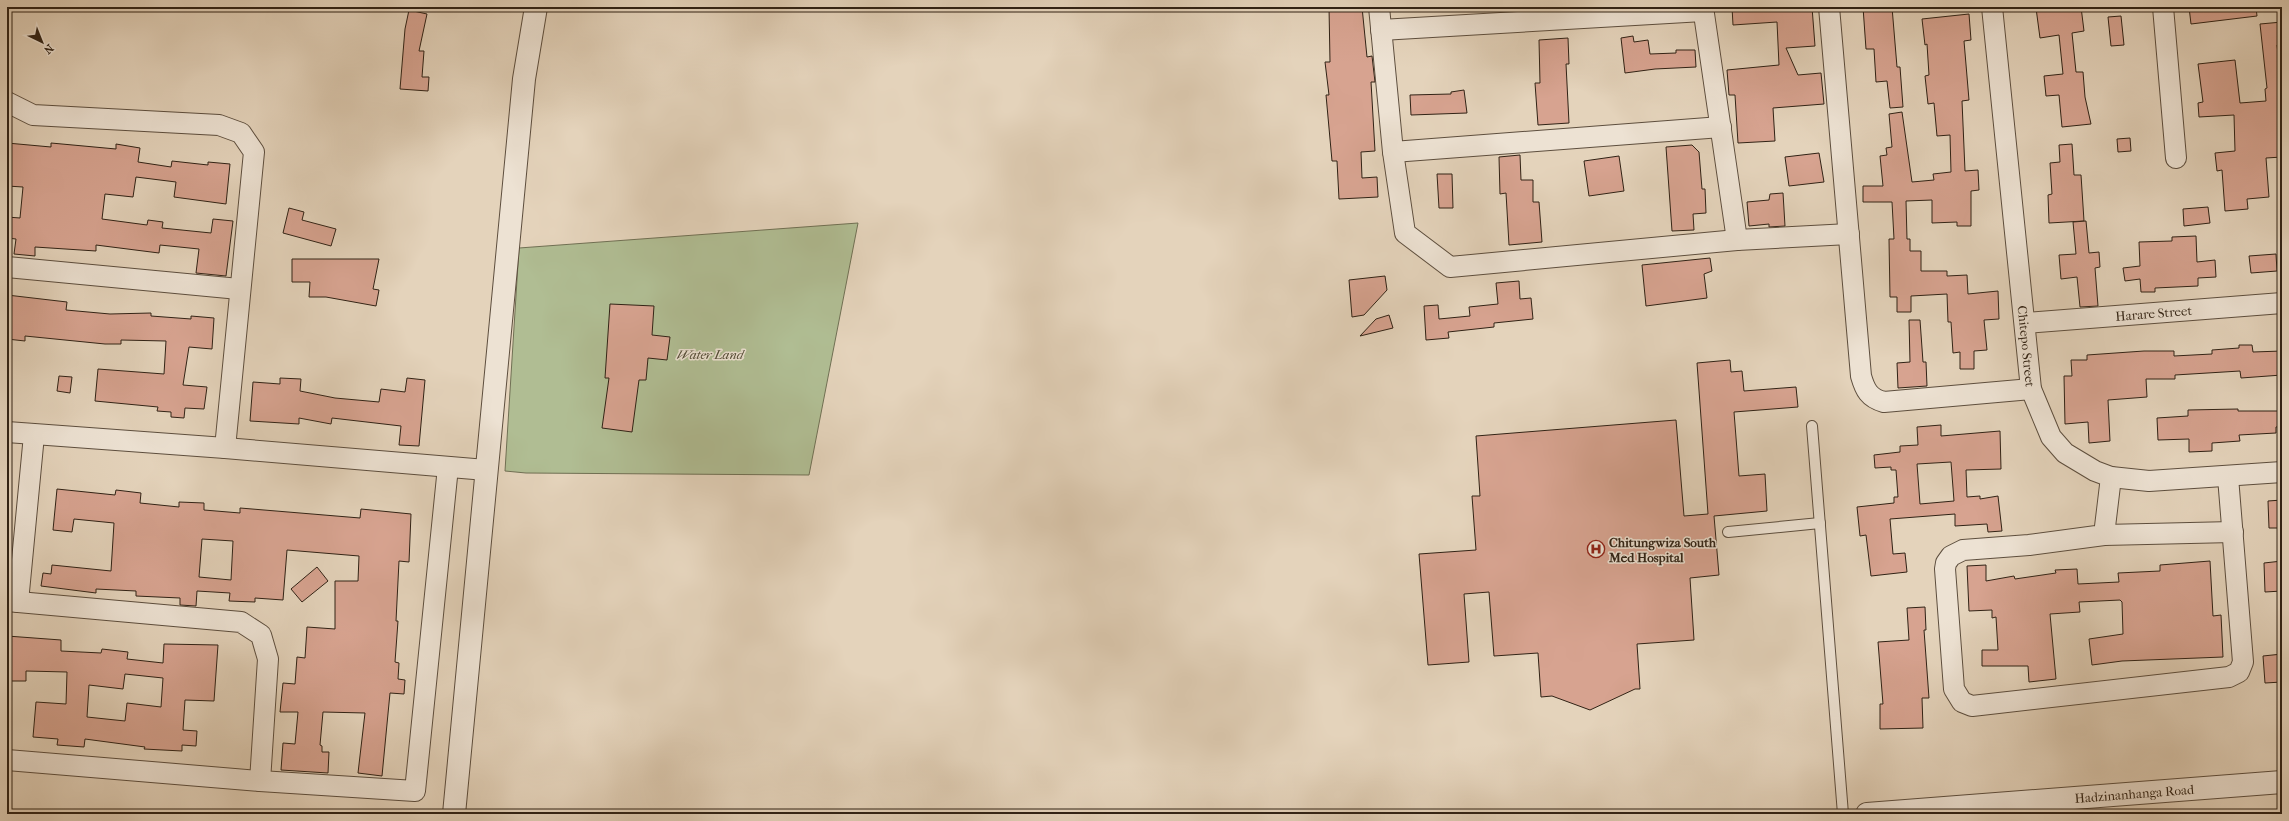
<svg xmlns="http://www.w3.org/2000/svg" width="2289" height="821" viewBox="0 0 2289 821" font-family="'IM FELL French Canon',serif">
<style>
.green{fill:#b0bd93;stroke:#707054}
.building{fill:#d7a390;stroke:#302215;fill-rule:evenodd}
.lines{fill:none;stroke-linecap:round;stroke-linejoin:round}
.service-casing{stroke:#5d4e3e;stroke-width:12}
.minor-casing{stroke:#5d4e3e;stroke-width:22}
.tertiary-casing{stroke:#5d4e3e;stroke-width:24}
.service{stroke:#ede2d3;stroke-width:10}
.minor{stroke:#ede2d3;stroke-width:20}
.tertiary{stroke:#ede2d3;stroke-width:22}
.labels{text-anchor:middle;stroke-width:3;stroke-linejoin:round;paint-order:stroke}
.street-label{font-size:13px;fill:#302215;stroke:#ede2d3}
.park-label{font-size:13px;font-style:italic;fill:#504934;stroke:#ede2d3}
.poi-label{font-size:13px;font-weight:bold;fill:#302215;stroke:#ede2d3;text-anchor:start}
</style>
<rect width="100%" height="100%" fill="#e4d3bb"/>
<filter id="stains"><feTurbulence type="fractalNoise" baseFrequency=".005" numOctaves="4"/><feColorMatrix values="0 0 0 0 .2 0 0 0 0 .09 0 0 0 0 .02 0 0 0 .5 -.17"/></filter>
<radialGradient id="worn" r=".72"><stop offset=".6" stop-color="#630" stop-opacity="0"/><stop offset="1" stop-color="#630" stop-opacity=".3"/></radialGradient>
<path class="green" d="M 858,223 L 809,475 L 526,473 L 505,471 L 519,248 Z"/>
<g class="building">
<path d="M 1329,7 L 1362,7 L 1367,57 L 1372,56 L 1375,82 L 1371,82 L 1375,151 L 1361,152 L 1362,178 L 1377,177 L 1378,197 L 1339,199 L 1337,161 L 1332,161 L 1326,95 L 1329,95 L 1325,62 L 1330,62 Z"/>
<path d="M 1732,7 L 1812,7 L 1815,46 L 1786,48 L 1798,75 L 1821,73 L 1824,104 L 1773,108 L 1775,141 L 1738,143 L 1735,95 L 1729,95 L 1727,70 L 1779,65 L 1777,22 L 1733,25 Z"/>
<path d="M 1863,7 L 1892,7 L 1897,67 L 1900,67 L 1903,107 L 1890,108 L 1887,81 L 1876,82 L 1874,49 L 1866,49 Z"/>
<path d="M 2044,7 L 2081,7 L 2084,31 L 2072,33 L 2076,72 L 2083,72 L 2085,97 L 2091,124 L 2062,127 L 2059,95 L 2046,96 L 2044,76 L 2063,74 L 2059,35 L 2040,38 L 2036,8 Z"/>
<path d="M 2189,7 L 2256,7 L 2257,16 L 2191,24 Z"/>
<path d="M 409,10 L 427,14 L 419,51 L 424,51 L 422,77 L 429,77 L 428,91 L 400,89 L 405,29 Z"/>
<path d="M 1969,14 L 1971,40 L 1964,41 L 1969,100 L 1962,101 L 1965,171 L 1978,170 L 1979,190 L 1971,191 L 1971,226 L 1957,226 L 1957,222 L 1932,223 L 1932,200 L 1906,201 L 1907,239 L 1910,239 L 1910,251 L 1921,251 L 1921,271 L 1947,271 L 1947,276 L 1967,275 L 1968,294 L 1998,291 L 1999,319 L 1984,320 L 1987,350 L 1974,351 L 1974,369 L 1960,369 L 1960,352 L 1953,353 L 1951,322 L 1948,322 L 1947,294 L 1911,296 L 1911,312 L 1897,312 L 1897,297 L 1890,297 L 1889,239 L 1894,239 L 1892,202 L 1863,202 L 1863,186 L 1883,186 L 1880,156 L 1887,155 L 1886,148 L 1892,147 L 1889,114 L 1902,112 L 1912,182 L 1934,180 L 1933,174 L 1951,172 L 1950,135 L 1937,136 L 1934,103 L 1928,104 L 1925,76 L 1929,75 L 1927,44 L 1925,45 L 1922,19 Z"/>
<path d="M 2121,16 L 2124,45 L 2111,46 L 2108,17 Z"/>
<path d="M 2282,22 L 2282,45 L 2277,45 L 2282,87 L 2282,157 L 2266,158 L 2269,197 L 2247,199 L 2248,209 L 2225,211 L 2222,170 L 2217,171 L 2215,153 L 2235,151 L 2234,115 L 2199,117 L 2198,103 L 2203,102 L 2198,64 L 2235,60 L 2240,103 L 2266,101 L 2265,89 L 2267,88 L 2260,24 Z"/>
<path d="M 1633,36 L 1634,42 L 1648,40 L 1650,54 L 1676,53 L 1676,50 L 1695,50 L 1696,67 L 1655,69 L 1625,73 L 1621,38 Z"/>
<path d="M 1568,38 L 1569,64 L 1566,64 L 1569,123 L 1538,125 L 1535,83 L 1540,83 L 1539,40 Z"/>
<path d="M 1464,90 L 1467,113 L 1411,115 L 1410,95 L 1451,94 L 1451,92 Z"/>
<path d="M 2130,138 L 2131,151 L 2118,152 L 2117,139 Z"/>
<path d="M 7,143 L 51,147 L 51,143 L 116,149 L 116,144 L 140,148 L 138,162 L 171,167 L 172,161 L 208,165 L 208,162 L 230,164 L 226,204 L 174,197 L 176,182 L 136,177 L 133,197 L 105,194 L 102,219 L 147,225 L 148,220 L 163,222 L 162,228 L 211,233 L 213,219 L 233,221 L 226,276 L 196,273 L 199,249 L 160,245 L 159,253 L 96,245 L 96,251 L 35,247 L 35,256 L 14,254 L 16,239 L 7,238 L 7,217 L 20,218 L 23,187 L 7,186 Z"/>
<path d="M 2072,144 L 2074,175 L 2081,175 L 2084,221 L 2049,223 L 2048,195 L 2052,194 L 2050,163 L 2060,162 L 2059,145 Z"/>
<path d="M 1692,145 L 1699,152 L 1702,189 L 1705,189 L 1706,213 L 1693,214 L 1694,230 L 1672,231 L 1666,147 Z"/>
<path d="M 1819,153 L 1824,182 L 1789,186 L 1785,157 Z"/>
<path d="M 1520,155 L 1521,180 L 1533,180 L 1533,202 L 1539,202 L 1542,242 L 1509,245 L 1506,193 L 1500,194 L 1499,157 Z"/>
<path d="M 1619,156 L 1624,191 L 1589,196 L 1584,161 Z"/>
<path d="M 1437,174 L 1452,174 L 1453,208 L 1439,208 Z"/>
<path d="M 1783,193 L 1785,226 L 1769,227 L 1769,224 L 1749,226 L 1747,202 L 1769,200 L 1770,194 Z"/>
<path d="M 2208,207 L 2210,223 L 2184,226 L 2183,209 Z"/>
<path d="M 289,208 L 304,212 L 302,220 L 336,229 L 331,246 L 283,233 Z"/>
<path d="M 2086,221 L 2089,253 L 2099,252 L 2100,267 L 2095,268 L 2098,306 L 2080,307 L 2077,277 L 2061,279 L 2059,255 L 2076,254 L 2073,222 Z"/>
<path d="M 2196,236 L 2197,262 L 2215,260 L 2216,277 L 2198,278 L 2198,286 L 2155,288 L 2155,292 L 2141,292 L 2140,279 L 2125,281 L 2123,268 L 2140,266 L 2139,242 L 2172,241 L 2172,237 Z"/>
<path d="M 2276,254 L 2277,271 L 2251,273 L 2249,256 Z"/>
<path d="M 1710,258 L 1712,271 L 1704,274 L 1707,298 L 1646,306 L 1642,265 Z"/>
<path d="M 292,259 L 379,259 L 373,289 L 379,290 L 376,306 L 326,297 L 309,297 L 310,282 L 292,282 Z"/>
<path d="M 1385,276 L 1387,290 L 1364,315 L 1352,317 L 1349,280 Z"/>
<path d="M 1519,281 L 1520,299 L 1531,298 L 1533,319 L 1494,323 L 1494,327 L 1448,332 L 1449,338 L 1426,340 L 1424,306 L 1438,305 L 1439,319 L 1470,316 L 1469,307 L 1498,304 L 1496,283 Z"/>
<path d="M 7,295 L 67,302 L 66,310 L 110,314 L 151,313 L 151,316 L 191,319 L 191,316 L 214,318 L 212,349 L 189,347 L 183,385 L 207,387 L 204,409 L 185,408 L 184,418 L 171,417 L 171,412 L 157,411 L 158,407 L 95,401 L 98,369 L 164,374 L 166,341 L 121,340 L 121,344 L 105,344 L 25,336 L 25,341 L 7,339 Z"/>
<path d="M 610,304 L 654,306 L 652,335 L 670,337 L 667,360 L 648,358 L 646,380 L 639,380 L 632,432 L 602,428 L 609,378 L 605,378 Z"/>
<path d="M 1389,315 L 1393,328 L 1360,336 L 1376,319 Z"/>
<path d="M 1909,320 L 1920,320 L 1923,362 L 1926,362 L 1927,386 L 1898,388 L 1897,363 L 1910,362 Z"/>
<path d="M 2239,345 L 2252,345 L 2253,352 L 2282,351 L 2282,375 L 2241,378 L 2240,371 L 2175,375 L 2175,379 L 2146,379 L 2147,397 L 2108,400 L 2110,441 L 2089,443 L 2088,422 L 2065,424 L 2064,376 L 2072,376 L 2071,360 L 2087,360 L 2087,355 L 2144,351 L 2174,351 L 2174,356 L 2212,354 L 2212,350 L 2239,348 Z"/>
<path d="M 1730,360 L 1731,372 L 1742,371 L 1744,391 L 1796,387 L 1798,407 L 1734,412 L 1739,476 L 1765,474 L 1767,511 L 1714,516 L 1719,575 L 1690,578 L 1694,640 L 1637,644 L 1640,689 L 1635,689 L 1590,710 L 1552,696 L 1541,697 L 1538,653 L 1494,656 L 1489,592 L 1464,594 L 1469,662 L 1428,665 L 1419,554 L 1476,550 L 1472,496 L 1480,496 L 1476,436 L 1676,420 L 1684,516 L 1708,514 L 1697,363 Z"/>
<path d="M 59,376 L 72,377 L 70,393 L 57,391 Z"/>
<path d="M 280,378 L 301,379 L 300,391 L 335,398 L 379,402 L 381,389 L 405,392 L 407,378 L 425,380 L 419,446 L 399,445 L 401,426 L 332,418 L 331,424 L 299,418 L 299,424 L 250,421 L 253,382 L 280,384 Z"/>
<path d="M 2238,409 L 2238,411 L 2282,411 L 2282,426 L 2276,427 L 2276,433 L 2239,435 L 2240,441 L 2212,443 L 2212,451 L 2189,452 L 2189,439 L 2158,440 L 2157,418 L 2188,416 L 2188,410 Z"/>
<path d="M 1941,425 L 1941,436 L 2000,431 L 2001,469 L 1966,470 L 1967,497 L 1980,496 L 1980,499 L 1998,496 L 2002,531 L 1988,532 L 1987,524 L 1955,526 L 1955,514 L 1890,519 L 1893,554 L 1905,553 L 1907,572 L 1871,576 L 1866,535 L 1860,536 L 1857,507 L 1894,503 L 1894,497 L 1898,497 L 1896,470 L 1891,470 L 1891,467 L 1875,468 L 1874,455 L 1900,452 L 1900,446 L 1918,445 L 1917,427 ZM 1951,462 L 1954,501 L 1920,504 L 1917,464 Z"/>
<path d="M 57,489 L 115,495 L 116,490 L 141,493 L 140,503 L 179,507 L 179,502 L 204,503 L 204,510 L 240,513 L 240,508 L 360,518 L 361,509 L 411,514 L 409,562 L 399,561 L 396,621 L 398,621 L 395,662 L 399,663 L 398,679 L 405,680 L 404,694 L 390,693 L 382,776 L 358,773 L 365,713 L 323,712 L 320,745 L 322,746 L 322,752 L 329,752 L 328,773 L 281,770 L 283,743 L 295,744 L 298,712 L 280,712 L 283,683 L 295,684 L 297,657 L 305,658 L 307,627 L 335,629 L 335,581 L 358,581 L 359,556 L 287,550 L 283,600 L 255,598 L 255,602 L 229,601 L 230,593 L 197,591 L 196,606 L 180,605 L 180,598 L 136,596 L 136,591 L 96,589 L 96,593 L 41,586 L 43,573 L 51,574 L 52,565 L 111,571 L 114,523 L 74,519 L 72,532 L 53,530 ZM 202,539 L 233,541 L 231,580 L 199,577 Z"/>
<path d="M 2282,500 L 2282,528 L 2269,528 L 2268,501 Z"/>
<path d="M 2210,561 L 2213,616 L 2221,615 L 2223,657 L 2122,661 L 2092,665 L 2089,639 L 2123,634 L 2122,602 L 2120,600 L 2079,602 L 2080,612 L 2050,614 L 2056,679 L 2029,682 L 2028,666 L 1982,666 L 1982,650 L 1998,650 L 1996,617 L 1992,618 L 1992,610 L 1969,611 L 1967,566 L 1986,565 L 1986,581 L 2014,576 L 2015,579 L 2056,573 L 2055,570 L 2077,569 L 2078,584 L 2119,582 L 2118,573 L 2160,571 L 2160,565 Z"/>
<path d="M 2282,561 L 2282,591 L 2265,592 L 2264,563 Z"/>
<path d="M 317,567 L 328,581 L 302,602 L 291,589 Z"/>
<path d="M 1925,607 L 1926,630 L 1924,630 L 1929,698 L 1922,698 L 1923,728 L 1880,729 L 1880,704 L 1883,704 L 1878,642 L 1909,640 L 1907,608 Z"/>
<path d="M 7,636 L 61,640 L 61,651 L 101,653 L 102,649 L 128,652 L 127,659 L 163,663 L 164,644 L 218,645 L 214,701 L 185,700 L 183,730 L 197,731 L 196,746 L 182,745 L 182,751 L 144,749 L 145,747 L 85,739 L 84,747 L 57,745 L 58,739 L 33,737 L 36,702 L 66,704 L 67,672 L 26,671 L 26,681 L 7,681 ZM 125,674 L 163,678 L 161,707 L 127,703 L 125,721 L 87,717 L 89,685 L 123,689 Z"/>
<path d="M 2282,654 L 2282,682 L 2265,683 L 2263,656 Z"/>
</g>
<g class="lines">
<defs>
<g id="service">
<path d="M 1812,426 L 1843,814"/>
<path d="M 1728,532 L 1820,523"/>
</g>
<g id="minor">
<path d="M 1379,7 L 1393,152 L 1405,233 L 1450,267 L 1737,240 L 1849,234"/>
<path d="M 1703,7 L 1737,240"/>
<path d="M 1829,7 L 1861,376 C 1865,390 1869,398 1884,402 L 2031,389"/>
<path id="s1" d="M 1992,7 L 2031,389 L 2051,437 L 2065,453 L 2095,471 L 2111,477 L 2149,481 L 2282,472"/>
<path d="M 2163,7 L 2176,158"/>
<path d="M 1381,30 L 1703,11"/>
<path d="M 7,102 L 33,115 L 219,125 L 241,133 L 254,152 L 225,448"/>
<path d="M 1393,152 L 1721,127"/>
<path d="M 7,267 L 239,289"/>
<path id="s2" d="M 2025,323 L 2282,303"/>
<path d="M 7,432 L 225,448 L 486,470"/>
<path d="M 2111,477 L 2104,535 L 2029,545 L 1963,550 L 1951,556 L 1946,563 L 1945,569 L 1954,689 L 1962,702 L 1972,706 L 2229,677 L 2239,672 L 2243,662 L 2228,477"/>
<path d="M 2104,535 L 2233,532"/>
<path d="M 7,601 L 241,622 L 261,635 L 268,659 L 260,781"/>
<path d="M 18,602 L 34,435"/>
<path d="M 7,760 L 260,781 L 415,791 L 448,467"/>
</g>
<g id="tertiary">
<path d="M 454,814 L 524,79 L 536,7"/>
<path id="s3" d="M 1867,814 L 2282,782"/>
</g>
</defs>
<use href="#service" class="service-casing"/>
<use href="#minor" class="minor-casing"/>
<use href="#tertiary" class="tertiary-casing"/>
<use href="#service" class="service"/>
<use href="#minor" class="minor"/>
<use href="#tertiary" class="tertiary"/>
</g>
<defs>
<symbol id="hospital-ring" viewBox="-11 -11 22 22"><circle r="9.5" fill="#ede2d3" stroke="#8f2418" stroke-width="1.5"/><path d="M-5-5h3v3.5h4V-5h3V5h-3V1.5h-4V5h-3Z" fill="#8f2418"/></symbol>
</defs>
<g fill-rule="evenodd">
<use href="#hospital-ring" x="1586" y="539" width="20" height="20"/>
</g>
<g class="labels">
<g class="street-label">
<text dy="5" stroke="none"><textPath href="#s2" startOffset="129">Harare Street</textPath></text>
<text dy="5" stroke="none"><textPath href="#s1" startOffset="341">Chitepo Street</textPath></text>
<text dy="5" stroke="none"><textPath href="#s3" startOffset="268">Hadzinanhanga Road</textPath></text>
</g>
<g class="park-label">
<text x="710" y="359">Water Land</text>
</g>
<g class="poi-label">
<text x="1609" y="547">Chitungwiza South<tspan x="1609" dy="15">Med Hospital</tspan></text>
</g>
</g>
<rect width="2289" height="821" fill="none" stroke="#e4d3bb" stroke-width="24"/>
<rect x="8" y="8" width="2273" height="805" fill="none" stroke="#302215" stroke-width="2"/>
<rect x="12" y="12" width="2265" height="797" fill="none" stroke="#302215"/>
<g transform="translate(42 42) rotate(137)" stroke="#ede2d3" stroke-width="3" paint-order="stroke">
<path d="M0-3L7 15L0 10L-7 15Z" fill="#302215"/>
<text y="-6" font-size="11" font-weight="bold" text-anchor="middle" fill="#302215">N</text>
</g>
<rect width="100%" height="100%" filter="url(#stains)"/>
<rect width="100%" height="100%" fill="url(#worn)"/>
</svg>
